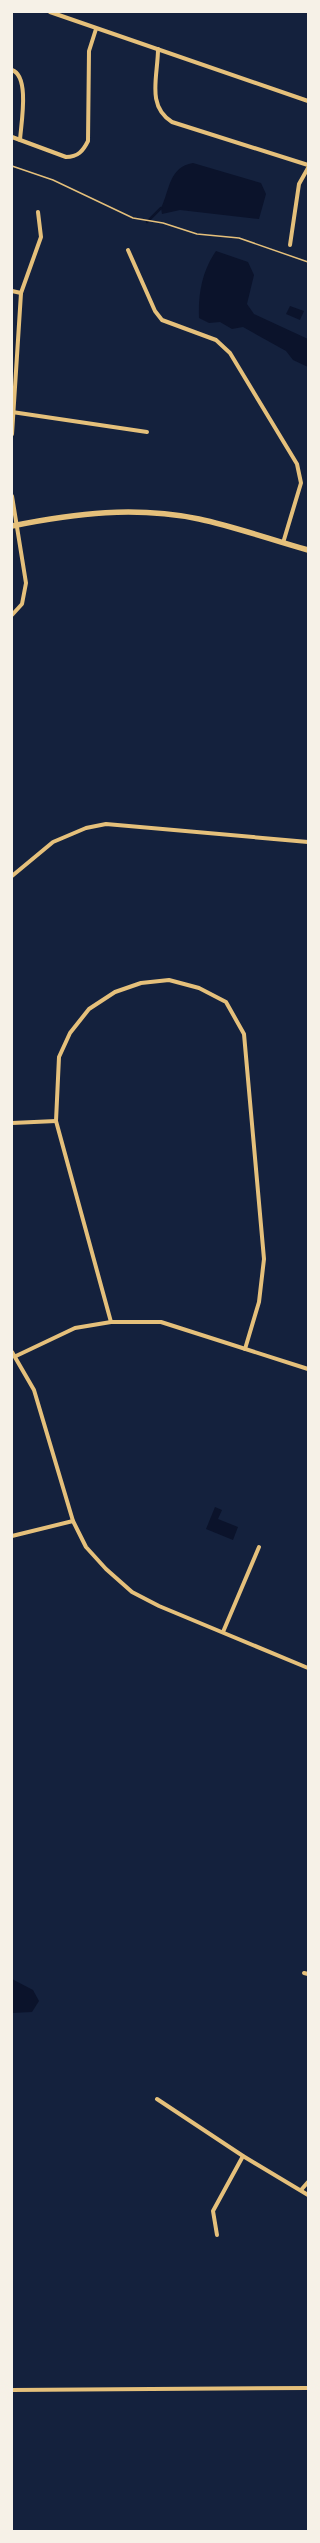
<svg xmlns="http://www.w3.org/2000/svg" width="320" height="2543" viewBox="0 0 320 2543" font-family="'Fira Sans',sans-serif">
<style>
.water{fill:#0b132b}
.lines{fill:none;stroke-linecap:round;stroke-linejoin:round}
.stream{stroke:#0b132b;stroke-width:2.5}
.path{stroke:#e5c07b;stroke-width:1.5}
.minor{stroke:#e5c07b;stroke-width:4}
.tertiary{stroke:#e5c07b;stroke-width:5.5}
</style>
<rect width="100%" height="100%" fill="#14213d"/>
<g class="water">
<path d="M 193,163 L 261,183 L 266,194 L 259,219 L 180,210 L 162,214 L 161,208 C 170,189 169,167 193,163 Z"/>
<path d="M 216,251 L 248,262 L 254,275 L 247,304 L 254,314 L 308,339 L 308,367 L 293,360 L 286,351 L 243,327 L 232,329 L 220,322 L 209,323 L 199,318 C 198,294 202,271 216,251 Z"/>
<path d="M 290,306 L 304,311 L 300,320 L 286,314 Z"/>
<path d="M 215,1507 L 222,1510 L 218,1519 L 238,1527 L 233,1540 L 206,1529 Z"/>
<path d="M 12,1979 L 33,1990 L 39,2001 L 32,2012 L 12,2013 Z"/>
</g>
<g class="lines">
<path class="stream" d="M 147,222 L 161,208"/>
<path class="path" d="M 12,166 L 53,180 L 133,218 L 163,223 L 197,234 L 239,238 L 308,262"/>
<g class="minor">
<path d="M 50,12 L 308,101"/>
<path d="M 158,49 C 158,76 146,106 172,122 L 308,165"/>
<path d="M 12,70 C 30,76 21,124 20,140"/>
<path d="M 12,137 L 66,157 C 78,157 83,151 88,141 L 89,51 L 96,29"/>
<path d="M 290,245 L 299,184 L 308,168"/>
<path d="M 128,250 L 155,311 L 162,320 L 216,340 L 230,353 L 297,464 L 301,483 L 283,543"/>
<path d="M 12,291 L 21,293"/>
<path d="M 12,412 L 147,432"/>
<path d="M 12,434 L 21,293 L 41,237 L 38,212"/>
<path d="M 12,496 L 26,583 L 22,604 L 12,615"/>
<path d="M 12,876 L 53,842 L 86,828 L 106,824 L 308,842"/>
<path d="M 12,1123 L 56,1121"/>
<path d="M 111,1322 L 56,1121 L 59,1057 L 70,1033 L 89,1009 L 115,992 L 141,983 L 169,980 L 199,988 L 226,1002 L 244,1034 L 264,1259 L 259,1302 L 245,1349"/>
<path d="M 12,1352 L 34,1390 L 73,1521 L 86,1547 L 106,1569 L 132,1592 L 159,1606 L 308,1668"/>
<path d="M 16,1356 L 75,1328 L 111,1322 L 161,1322 L 308,1369"/>
<path d="M 12,1536 L 73,1521"/>
<path d="M 223,1632 L 259,1547"/>
<path d="M 304,1973 L 308,1974"/>
<path d="M 157,2099 L 243,2156 L 308,2195"/>
<path d="M 301,2190 L 308,2182"/>
<path d="M 217,2235 L 213,2211 L 243,2156"/>
<path d="M 12,2390 L 308,2388"/>
</g>
<path class="tertiary" d="M 12,526 C 76,513 135,506 199,519 C 236,527 272,540 308,550"/>
</g>
<rect width="320" height="2543" fill="none" stroke="#f6f1e7" stroke-width="26"/>
</svg>
